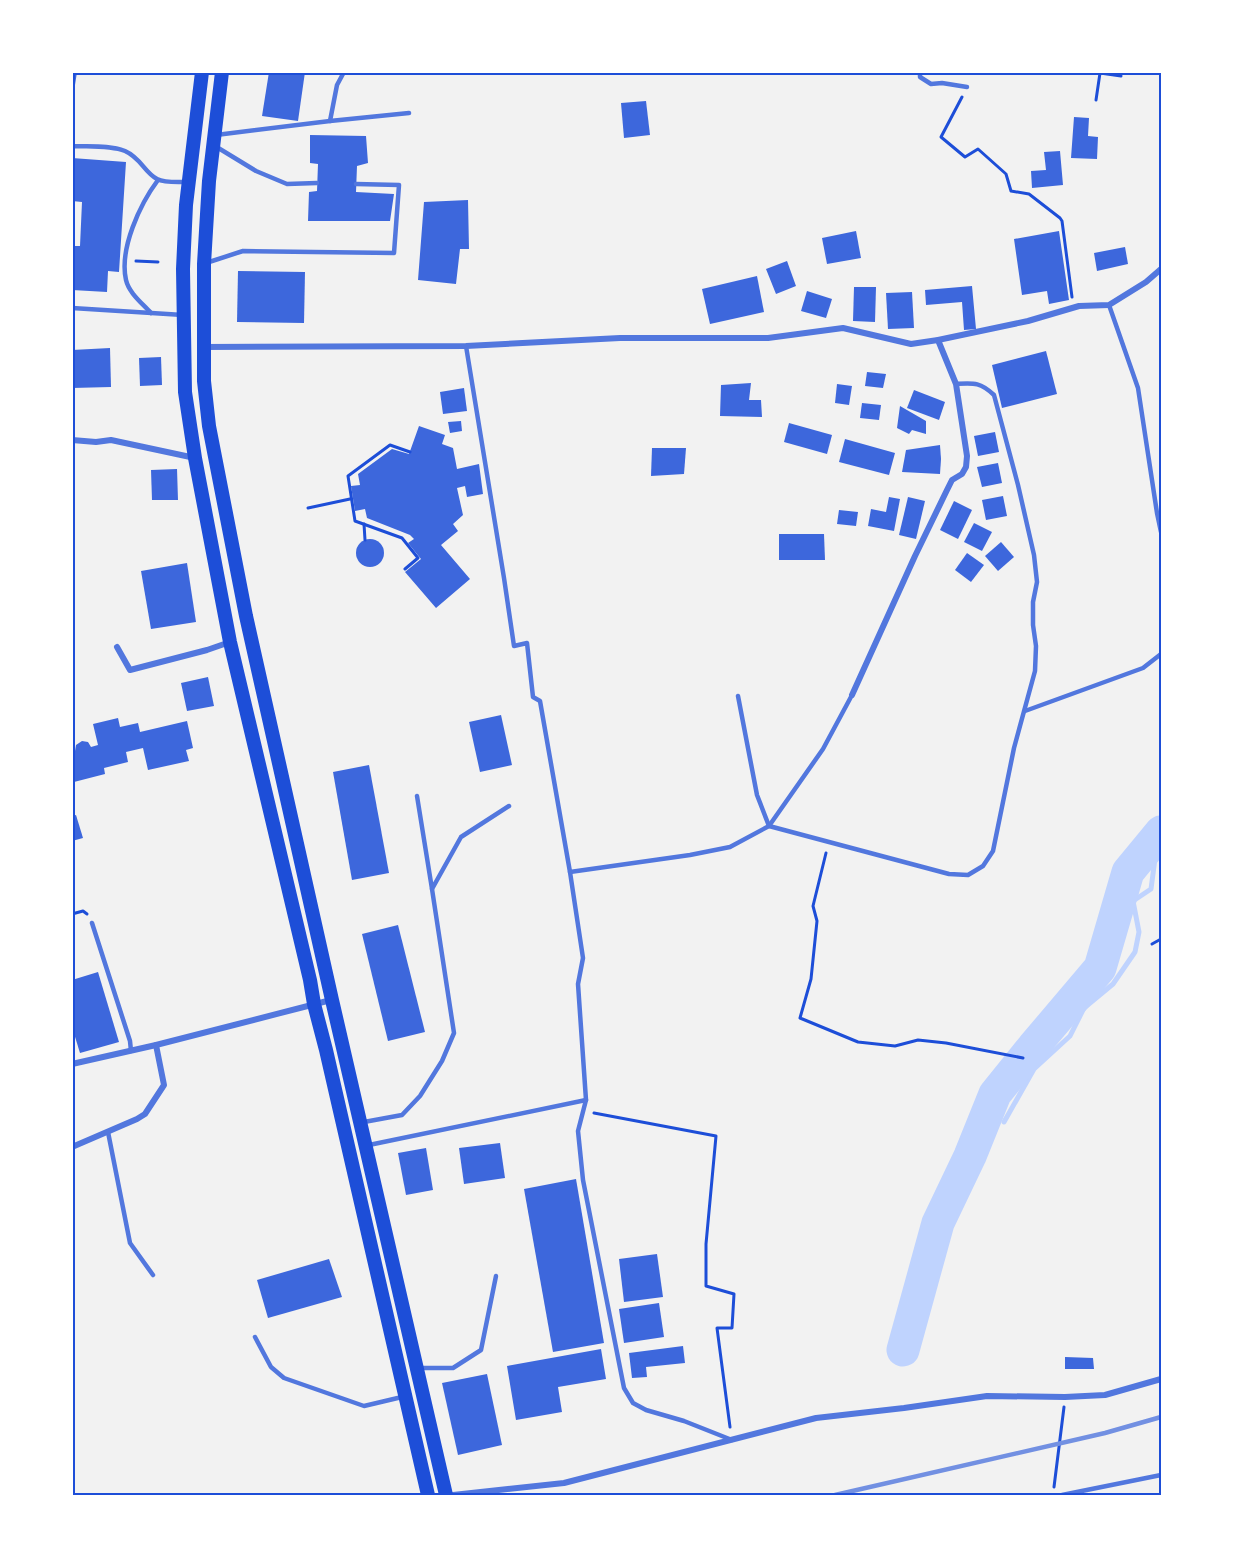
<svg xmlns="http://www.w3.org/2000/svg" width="1233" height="1567" viewBox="0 0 1233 1567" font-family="'Zilla Slab',serif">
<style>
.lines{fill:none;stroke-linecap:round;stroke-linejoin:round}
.stream{stroke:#bfd3fe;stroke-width:5}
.river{stroke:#bfd3fe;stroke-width:33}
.building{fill:#3d67dc}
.path{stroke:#1d4ed8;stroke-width:3}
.service{stroke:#5277de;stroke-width:4.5}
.minor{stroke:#5277de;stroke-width:6}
.primary{stroke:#1d4ed8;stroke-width:14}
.rail{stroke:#7290e2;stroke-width:4.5}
.neatline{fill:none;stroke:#1d4ed8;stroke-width:2}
</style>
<rect width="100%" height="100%" fill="#f2f2f2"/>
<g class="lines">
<path class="stream" d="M 1004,1122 L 1034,1069 L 1070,1036 L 1084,1008 L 1113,984 L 1135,952 L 1139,932 L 1133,901 L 1151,889 L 1158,836"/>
<path class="river" d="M 903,1350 L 938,1223 L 970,1156 L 995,1094 L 1033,1047 L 1100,968 L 1128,872 L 1161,832"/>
</g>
<g class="building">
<path d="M 72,72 L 77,72 L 73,98 L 72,98 Z"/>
<path d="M 269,72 L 305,72 L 298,121 L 262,116 Z"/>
<path d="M 646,101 L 650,135 L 624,138 L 621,103 Z"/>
<path d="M 1074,117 L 1089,118 L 1088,136 L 1098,137 L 1097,159 L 1071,158 Z"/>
<path d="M 310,135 L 366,136 L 368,163 L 357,166 L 356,192 L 394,194 L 390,221 L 308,221 L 309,192 L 317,191 L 318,164 L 310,163 Z"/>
<path d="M 1060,151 L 1063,185 L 1032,188 L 1031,171 L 1046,170 L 1044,152 Z"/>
<path d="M 72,158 L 126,162 L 119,272 L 108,271 L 107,292 L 72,290 L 72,246 L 80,246 L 82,202 L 72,201 Z"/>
<path d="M 468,200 L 469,249 L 460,249 L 456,284 L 418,280 L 424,202 Z"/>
<path d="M 856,231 L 861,258 L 827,264 L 822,238 Z"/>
<path d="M 1059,231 L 1069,300 L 1049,304 L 1047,291 L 1022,295 L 1014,239 Z"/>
<path d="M 1125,247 L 1128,264 L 1097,271 L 1094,253 Z"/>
<path d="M 787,261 L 796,286 L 776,294 L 766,269 Z"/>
<path d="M 238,271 L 305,272 L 304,323 L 237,322 Z"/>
<path d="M 757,276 L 764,312 L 710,324 L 702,289 Z"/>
<path d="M 972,286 L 976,329 L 964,330 L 962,302 L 926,305 L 925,290 Z"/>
<path d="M 854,287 L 876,287 L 875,322 L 853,321 Z"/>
<path d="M 807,291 L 832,299 L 826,318 L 801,311 Z"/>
<path d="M 912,292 L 914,328 L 888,329 L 886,293 Z"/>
<path d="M 110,348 L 111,387 L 72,388 L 72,350 Z"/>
<path d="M 1046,351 L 1057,394 L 1002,408 L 992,365 Z"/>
<path d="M 161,357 L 162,385 L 140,386 L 139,358 Z"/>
<path d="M 867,372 L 886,374 L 883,388 L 865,386 Z"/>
<path d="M 751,383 L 749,400 L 761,400 L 762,417 L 720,416 L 721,385 Z"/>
<path d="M 837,384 L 852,386 L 849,405 L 835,403 Z"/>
<path d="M 464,388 L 467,411 L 443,414 L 440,392 Z"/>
<path d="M 914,390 L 945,402 L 939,420 L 907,408 Z"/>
<path d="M 862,403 L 881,405 L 879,420 L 860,418 Z"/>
<path d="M 900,406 L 926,421 L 926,434 L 912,430 L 909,434 L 897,428 Z"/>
<path d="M 461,421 L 462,431 L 450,433 L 448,422 Z"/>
<path d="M 789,423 L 832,435 L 827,454 L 784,442 Z"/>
<path d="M 419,426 L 445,435 L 442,444 L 453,448 L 457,469 L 479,464 L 483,494 L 467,497 L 465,486 L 457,488 L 463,515 L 453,524 L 458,531 L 441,545 L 470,579 L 436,608 L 405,572 L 421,559 L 408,543 L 414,539 L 410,535 L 367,518 L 365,509 L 355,511 L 351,486 L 360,485 L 358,474 L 392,449 L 409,454 Z"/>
<path d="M 995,432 L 999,452 L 978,456 L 974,436 Z"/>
<path d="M 845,439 L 895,453 L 889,475 L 839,462 Z"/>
<path d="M 940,445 L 941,459 L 940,474 L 902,472 L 906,450 Z"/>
<path d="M 652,448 L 686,448 L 684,474 L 651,476 Z"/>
<path d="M 998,463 L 1002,483 L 982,487 L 977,467 Z"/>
<path d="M 177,469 L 178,500 L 152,500 L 151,470 Z"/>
<path d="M 1003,496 L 1007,516 L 986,520 L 982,500 Z"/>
<path d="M 889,497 L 900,499 L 894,531 L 868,526 L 871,509 L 886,512 Z"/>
<path d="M 908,497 L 925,501 L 916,539 L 899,535 Z"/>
<path d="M 954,501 L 972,510 L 958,539 L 940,530 Z"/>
<path d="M 839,510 L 858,512 L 856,526 L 837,524 Z"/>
<path d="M 974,523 L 992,532 L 982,551 L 964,542 Z"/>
<path d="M 779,534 L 824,534 L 825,560 L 779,560 Z"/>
<circle cx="370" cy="553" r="14"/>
<path d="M 1001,542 L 1014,557 L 998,571 L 985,556 Z"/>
<path d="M 967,553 L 984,565 L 971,582 L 955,570 Z"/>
<path d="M 187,563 L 196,622 L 151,629 L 141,571 Z"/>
<path d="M 208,677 L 214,706 L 187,711 L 181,683 Z"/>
<path d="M 501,715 L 512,765 L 480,772 L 469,722 Z"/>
<path d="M 118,718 L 120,727 L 138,723 L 140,732 L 187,721 L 193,748 L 186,750 L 189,761 L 148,770 L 143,748 L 126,752 L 128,762 L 104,768 L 105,774 L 74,782 L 72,774 L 72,751 L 75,751 L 76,745 L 82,741 L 88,742 L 91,747 L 98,745 L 93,724 Z"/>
<path d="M 369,765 L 389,873 L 352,880 L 333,772 Z"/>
<path d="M 76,815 L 83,838 L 72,841 L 72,816 Z"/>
<path d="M 398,925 L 425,1032 L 388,1041 L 362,934 Z"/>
<path d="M 98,972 L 119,1042 L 80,1053 L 72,1027 L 72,980 Z"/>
<path d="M 500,1143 L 505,1178 L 464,1184 L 459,1148 Z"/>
<path d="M 426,1148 L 433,1190 L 406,1195 L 398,1153 Z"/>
<path d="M 576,1179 L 604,1343 L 553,1352 L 524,1189 Z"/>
<path d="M 657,1254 L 663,1297 L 624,1302 L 619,1259 Z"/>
<path d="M 329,1259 L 342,1297 L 268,1318 L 257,1280 Z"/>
<path d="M 659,1303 L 664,1337 L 624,1343 L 619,1309 Z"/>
<path d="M 683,1346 L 685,1363 L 646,1367 L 647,1377 L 632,1378 L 629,1353 Z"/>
<path d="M 601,1349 L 606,1379 L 558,1387 L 562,1412 L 516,1420 L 507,1366 Z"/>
<path d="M 1065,1357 L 1093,1358 L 1094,1369 L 1065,1369 Z"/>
<path d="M 487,1374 L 502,1445 L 458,1455 L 442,1383 Z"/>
</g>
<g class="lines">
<g class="path">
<path d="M 962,97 L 941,137 L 965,157 L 978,149 L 1006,174 L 1011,191 L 1029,194 L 1060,218 L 1062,221 L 1072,297"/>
<path d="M 1096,100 L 1100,73 L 1121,76 L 1120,72"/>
<path d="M 136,261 L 158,262"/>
<path d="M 308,508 L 350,499"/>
<path d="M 364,524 L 365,540"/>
<path d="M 405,569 L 418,558 L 402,538 L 355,521 L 348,476 L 390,445 L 410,452"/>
<path d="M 826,853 L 813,906 L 817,921 L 811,979 L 800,1018 L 858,1042 L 895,1046 L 918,1040 L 946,1043 L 1023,1058"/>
<path d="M 72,914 L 83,911 L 87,914"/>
<path d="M 1152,944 L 1161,939"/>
<path d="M 594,1113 L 716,1136 L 706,1244 L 706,1286 L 734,1294 L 732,1328 L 717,1328 L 730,1427"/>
<path d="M 1054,1487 L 1064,1407"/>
</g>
<g class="service">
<path d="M 920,72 L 920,77 L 931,84 L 942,83 L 967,87"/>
<path d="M 330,121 L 337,85 L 344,72"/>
<path d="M 216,135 L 330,121 L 409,113"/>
<path d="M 72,146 C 89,147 109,145 125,151 C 141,158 144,172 157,179 C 165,183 177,182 186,182"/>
<path d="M 215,146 L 256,171 L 287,184 L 317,183"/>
<path d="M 206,263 L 243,251 L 394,253 L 399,185 L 356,184"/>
<path d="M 1109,305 L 1138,388 L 1157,513 L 1161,532"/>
<path d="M 72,308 L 183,315"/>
<path d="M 151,313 C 142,303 129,293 126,280 C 119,249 140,204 158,180"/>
<path d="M 466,346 L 504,578 L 514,646 L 527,643 L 533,697 L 540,701 L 570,872 L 583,958 L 578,984 L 586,1100 L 578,1131 L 583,1180 L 624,1388 L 633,1403 L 646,1410 L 684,1421 L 732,1440"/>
<path d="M 738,696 L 757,795 L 769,826 L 949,874 L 968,875 L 983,866 L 993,851 L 1014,748 L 1035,671 L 1036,646 L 1033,625 L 1033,602 L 1037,582 L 1034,555 L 1018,485 L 994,395 C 980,382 974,383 956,384"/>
<path d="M 1025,711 L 1143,668 L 1161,654"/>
<path d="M 417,796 L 432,889 L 461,837 L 509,806"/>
<path d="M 570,872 L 690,855 L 730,847 L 769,826 L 823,749 L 852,695"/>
<path d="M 92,923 L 130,1041 L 131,1051"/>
<path d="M 364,1122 L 402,1115 L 420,1096 L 442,1061 L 454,1033 L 432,889"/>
<path d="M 108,1132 L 130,1243 L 153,1275"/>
<path d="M 369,1145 L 586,1100"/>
<path d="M 255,1337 L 271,1367 L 284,1378 L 364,1406 L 402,1397"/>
<path d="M 419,1368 L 453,1368 L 481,1350 L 496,1276"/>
<path d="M 1062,1495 L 1161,1475"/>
</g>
<g class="minor">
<path d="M 203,347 L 466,346 L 620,338 L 768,338 L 843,328 L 911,344 L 938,340 L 1028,321 L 1079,306 L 1109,305 L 1146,282 L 1161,269"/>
<path d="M 72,440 L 96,442 L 111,440 L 195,458"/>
<path d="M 117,647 L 130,670 L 207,650 L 230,642"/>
<path d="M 852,695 L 915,556 L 947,490 L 952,480 L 962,474 L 966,467 L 967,456 L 956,384 L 938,340"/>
<path d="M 72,1064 L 156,1045 L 331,1000"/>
<path d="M 72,1147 L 137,1119 L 145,1114 L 164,1085 L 156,1045"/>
<path d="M 453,1495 L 564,1483 L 816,1418 L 904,1408 L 987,1396 L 1065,1397 L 1105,1395 L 1161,1379"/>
</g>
<g class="primary">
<path d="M 202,72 L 186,205 L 183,269 L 185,392 L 195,458 L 230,642 L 310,980 L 314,1004 L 326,1050 L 428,1495"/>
<path d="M 222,72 L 209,181 L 204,264 L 204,381 L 209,426 L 246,616 L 332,1000 L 446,1495"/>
</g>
<path class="rail" d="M 835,1495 L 1105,1433 L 1161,1417"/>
</g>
<rect width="1233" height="1567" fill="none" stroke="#ffffff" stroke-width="147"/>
<rect x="74" y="74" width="1086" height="1420" class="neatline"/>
</svg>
